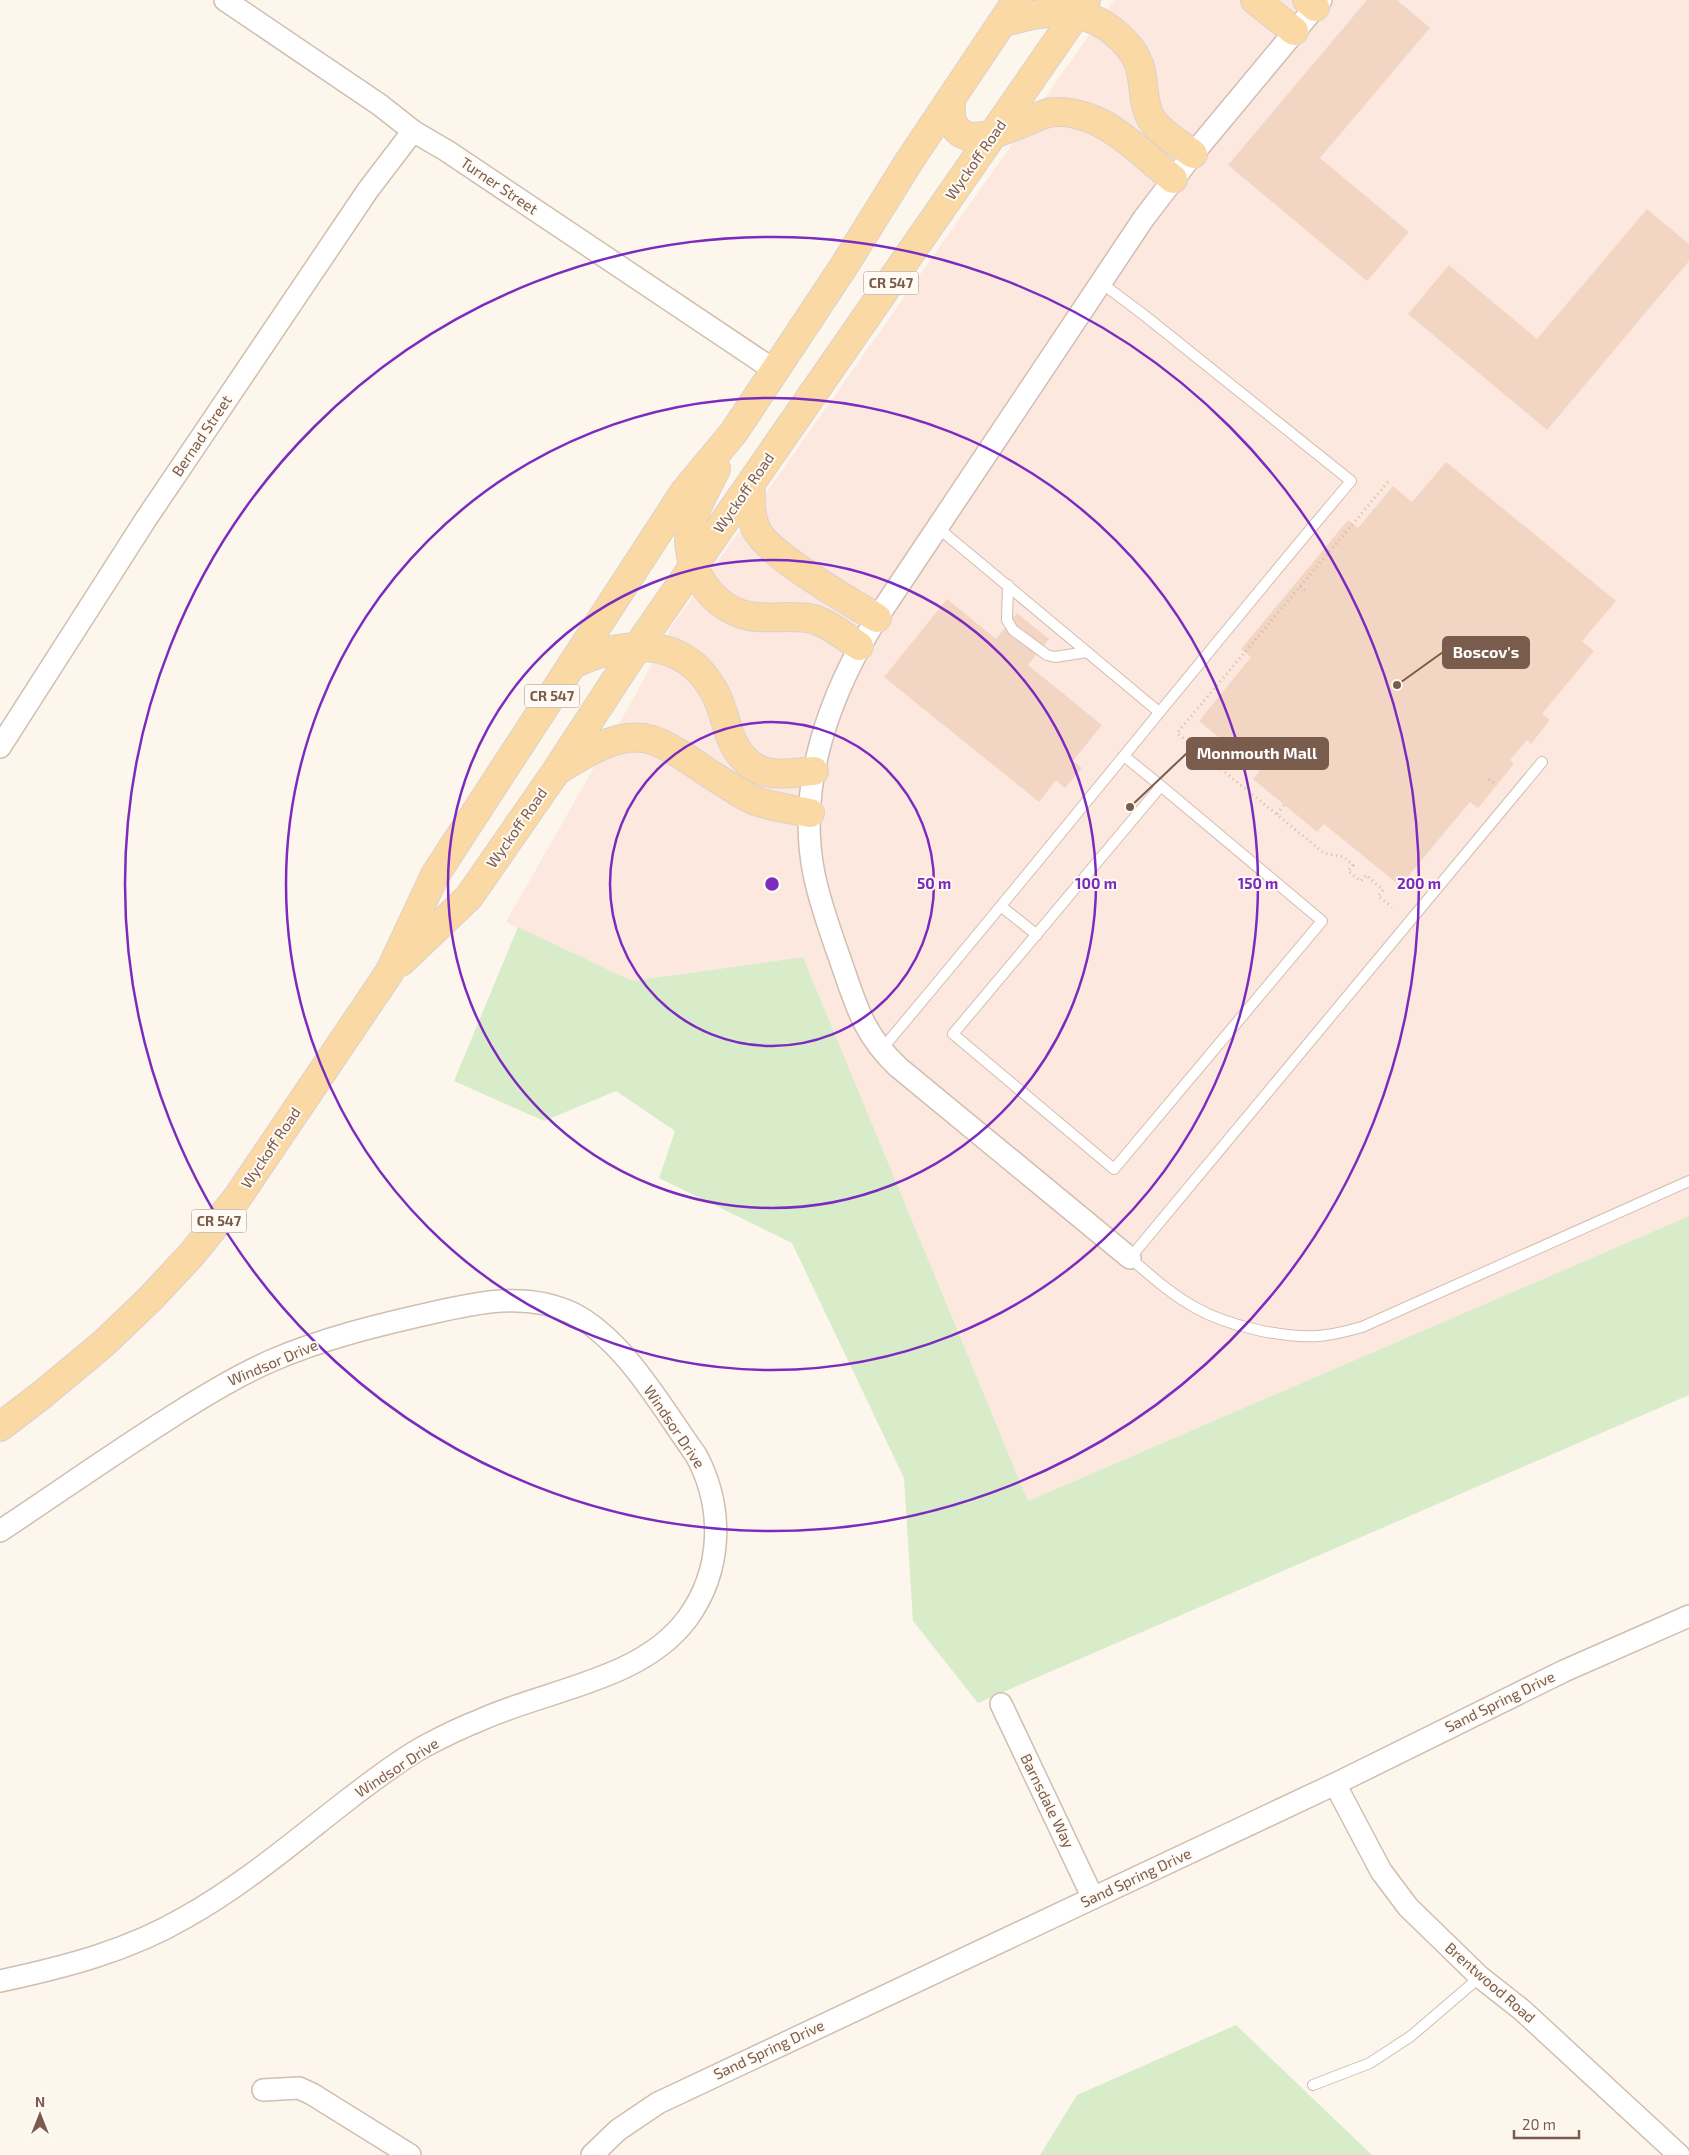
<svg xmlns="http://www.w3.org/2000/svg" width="1689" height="2155" viewBox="0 0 1689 2155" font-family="'Exo 2',sans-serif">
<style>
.commercial{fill:#fde8e0}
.green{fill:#d8ecc9}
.building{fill:#f3d5c3}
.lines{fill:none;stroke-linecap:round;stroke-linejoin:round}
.service-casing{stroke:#d1beb0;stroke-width:12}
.minor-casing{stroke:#d1beb0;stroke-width:24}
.primary-casing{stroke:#dad1cd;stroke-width:30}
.path{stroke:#d9b8a5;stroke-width:3;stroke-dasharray:1 4;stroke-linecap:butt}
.service{stroke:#fff;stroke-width:10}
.minor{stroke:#fff;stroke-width:21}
.primary{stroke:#fbd9a5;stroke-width:28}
.ring{fill:none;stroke:#7b2cbf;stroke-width:2.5}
.labels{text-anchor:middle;stroke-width:4;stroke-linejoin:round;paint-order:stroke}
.shield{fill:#fffaf3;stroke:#a28b7f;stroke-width:1}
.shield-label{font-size:14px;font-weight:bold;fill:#7a5c4d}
.street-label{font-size:15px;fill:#7a5c4d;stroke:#fffaf3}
.centre{fill:#7b2cbf;stroke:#fffaf3;stroke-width:2.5}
.ring-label{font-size:15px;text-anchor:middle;font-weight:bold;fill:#7b2cbf;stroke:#fffaf3;stroke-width:4;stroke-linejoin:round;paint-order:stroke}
.leader{fill:none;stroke:#7a5c4d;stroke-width:2}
.callout-dot{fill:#7a5c4d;stroke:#fffaf3;stroke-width:2}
.callout{fill:#7a5c4d;stroke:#7a5c4d;stroke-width:2}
.callout-label{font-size:16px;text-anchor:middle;font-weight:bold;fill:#fff}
</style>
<rect width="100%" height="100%" fill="#fdf6ec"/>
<path class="commercial" d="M 1114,0 L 1689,0 L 1689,1216 L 1028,1501 L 803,957 L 632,981 L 506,922 L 637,692 L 672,626 Z"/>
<g class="green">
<path d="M 518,927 L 632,981 L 803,957 L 1028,1501 L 1689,1216 L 1689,1395 L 978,1703 L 913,1621 L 904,1478 L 792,1243 L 659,1178 L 675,1131 L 616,1091 L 544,1121 L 454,1081 Z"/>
<path d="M 1236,2025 L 1372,2155 L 1040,2155 L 1077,2095 Z"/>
</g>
<g class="building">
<path d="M 1367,0 L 1397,0 L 1430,28 L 1320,158 L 1409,232 L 1367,281 L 1228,165 Z"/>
<path d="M 1647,209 L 1689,244 L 1689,261 L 1547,430 L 1408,314 L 1449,265 L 1537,339 Z"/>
<path d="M 1446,462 L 1616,601 L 1582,641 L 1594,651 L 1542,714 L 1550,720 L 1531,744 L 1527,740 L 1510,760 L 1514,764 L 1478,808 L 1470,802 L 1400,886 L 1324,824 L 1317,832 L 1253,779 L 1260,771 L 1199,721 L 1251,657 L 1241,649 L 1348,520 L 1358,528 L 1393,486 L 1412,502 Z"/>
<path d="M 947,599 L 996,639 L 1017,613 L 1049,639 L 1028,665 L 1102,725 L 1073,761 L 1082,768 L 1065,788 L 1056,780 L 1039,802 L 884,677 Z"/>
</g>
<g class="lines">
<defs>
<g id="service">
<path d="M 937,527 L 1159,712"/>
<path d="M 1008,585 L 1007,620 L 1013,630 L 1047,655 L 1055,657 L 1087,652"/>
<path d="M 1124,756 L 1161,786 L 1322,921 L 1114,1169 L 953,1034 L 1161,786"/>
<path d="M 1542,762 L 1130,1258 C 1151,1276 1172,1295 1196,1308 C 1228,1326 1282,1338 1318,1336 C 1333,1335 1348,1331 1362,1327 L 1689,1181"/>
<path d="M 1002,907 L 1037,935"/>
<path d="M 881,1050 C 1040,862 1192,669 1351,481 L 1144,315 L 1100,282"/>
<path d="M 1313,2085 L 1370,2063 L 1411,2036 L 1480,1977"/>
</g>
<g id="minor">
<path d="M 225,0 L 380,105 L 413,131 L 447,151 L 774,370"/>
<path d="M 0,747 L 146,519 L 368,190 L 413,131"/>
<path d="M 1130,1258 L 898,1067 C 863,1034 856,1005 841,962 C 831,933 820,904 814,874 C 796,785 830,693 877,618 L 1144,218 L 1193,154 L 1321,0"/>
<path d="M 0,1531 C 56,1494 111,1455 168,1419 C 202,1397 236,1376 273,1360 C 322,1339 374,1326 427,1314 C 475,1303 525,1291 572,1313 C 624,1339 662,1408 696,1455 C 724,1507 723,1570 687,1619 C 641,1681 544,1690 478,1721 C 460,1728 442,1737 425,1746 C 399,1760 374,1780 350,1798 C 297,1839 245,1884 186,1917 C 128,1951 65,1967 0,1981"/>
<path d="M 1001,1704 L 1093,1898"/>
<path d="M 1335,1784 L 1381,1871 L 1408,1907 L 1480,1977 L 1522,2010 L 1679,2155"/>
<path d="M 263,2090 L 299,2088 L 312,2094 L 410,2155"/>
<path d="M 592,2155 L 618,2130 L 658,2103 L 1335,1784 L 1564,1671 L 1689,1616"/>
</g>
<g id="primary">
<path d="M 1255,0 L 1294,31"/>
<path d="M 1307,0 L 1315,7"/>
<path d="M 1002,23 C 1041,11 1079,4 1114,32 C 1125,41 1134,51 1139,64 C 1145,82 1142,105 1152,120 C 1162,134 1180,144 1193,154"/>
<path d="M 951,99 C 951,106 950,115 952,121 C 965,158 1024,119 1048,113 C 1057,111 1070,112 1079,115 C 1113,122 1147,158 1173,179"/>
<path d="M 716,469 C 707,488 694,508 690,529 C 684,567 711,608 749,616 C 770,620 792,614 813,619 C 830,624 845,637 859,646"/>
<path d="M 751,484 C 750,499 750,515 756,529 C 769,556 849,601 877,618"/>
<path d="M 573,664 C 624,640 683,635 714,691 C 729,717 725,748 754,767 C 771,778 796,772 814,771"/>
<path d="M 560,769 C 586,753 619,730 652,740 C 674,747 698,767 718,779 C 729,786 739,793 751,799 C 769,807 791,809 810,813"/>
<path d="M 401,962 L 469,897 L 555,773 L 638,646 L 1086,0"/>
<path d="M 0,1427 L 43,1394 L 103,1344 L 150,1299 L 192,1254 L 237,1198 L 389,973 L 435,875 L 685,491 L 734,432 L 844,266 L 908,163 L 1017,0"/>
</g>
</defs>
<use href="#service" class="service-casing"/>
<use href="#minor" class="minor-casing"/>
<use href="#primary" class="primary-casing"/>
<g class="path">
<path d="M 1388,482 L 1177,733 L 1324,853 L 1344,857 L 1353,865 L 1348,871 L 1361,881 L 1366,875 L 1383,890 L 1378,896 L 1392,907"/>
<path d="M 1300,587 L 1306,591"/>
<path d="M 1489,779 L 1495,784"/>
<path d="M 1277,814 L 1284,805"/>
</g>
<use href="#service" class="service"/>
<use href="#minor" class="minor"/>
<use href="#primary" class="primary"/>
</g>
<g class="ring">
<circle cx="772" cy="884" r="162"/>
<circle cx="772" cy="884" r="324"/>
<circle cx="772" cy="884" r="486"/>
<circle cx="772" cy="884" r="647"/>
</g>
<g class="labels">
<g class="shield">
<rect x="863.5" y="271.5" width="55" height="23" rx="4"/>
<rect x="524.5" y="684.5" width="55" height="23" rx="4"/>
<rect x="191.5" y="1209.5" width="55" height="23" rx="4"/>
</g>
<g class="shield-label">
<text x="891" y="288">CR 547</text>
<text x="552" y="701">CR 547</text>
<text x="219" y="1226">CR 547</text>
</g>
<g class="street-label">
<text transform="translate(976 160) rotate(-55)" y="5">Wyckoff Road</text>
<text transform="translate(499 186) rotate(34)" y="5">Turner Street</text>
<text transform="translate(202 436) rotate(-56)" y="5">Bernad Street</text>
<text transform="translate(744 493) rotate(-55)" y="5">Wyckoff Road</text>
<text transform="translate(517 828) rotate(-55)" y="5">Wyckoff Road</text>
<text transform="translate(271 1148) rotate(-56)" y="5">Wyckoff Road</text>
<text transform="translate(273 1363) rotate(-23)" y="5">Windsor Drive</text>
<text transform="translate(674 1427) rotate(56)" y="5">Windsor Drive</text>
<text transform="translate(1500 1702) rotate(-26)" y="5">Sand Spring Drive</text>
<text transform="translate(397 1768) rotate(-33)" y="5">Windsor Drive</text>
<text transform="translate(1047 1801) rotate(64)" y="5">Barnsdale Way</text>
<text transform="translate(1136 1878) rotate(-25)" y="5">Sand Spring Drive</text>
<text transform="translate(1490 1983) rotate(41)" y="5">Brentwood Road</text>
<text transform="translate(769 2050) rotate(-25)" y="5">Sand Spring Drive</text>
</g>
</g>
<circle cx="772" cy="884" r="8" class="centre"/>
<g class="ring-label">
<text x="934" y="889">50 m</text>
<text x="1096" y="889">100 m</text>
<text x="1258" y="889">150 m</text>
<text x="1419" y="889">200 m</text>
</g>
<path class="leader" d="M1397 685L1443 652M1130 807L1187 753"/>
<g class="callout-dot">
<circle cx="1397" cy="685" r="5"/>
<circle cx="1130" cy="807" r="5"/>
</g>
<g class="callout">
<rect x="1443" y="637" width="86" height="31" rx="5"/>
<rect x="1187" y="738" width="141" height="31" rx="5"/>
</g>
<g class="callout-label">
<text x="1486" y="658">Boscov's</text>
<text x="1257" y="759">Monmouth Mall</text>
</g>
<g transform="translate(40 2115)" stroke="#fffaf3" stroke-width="4" paint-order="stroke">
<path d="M0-4L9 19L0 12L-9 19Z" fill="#7a5c4d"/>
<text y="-8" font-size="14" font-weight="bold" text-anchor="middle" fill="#7a5c4d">N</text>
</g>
<path d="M1514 2130v8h65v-8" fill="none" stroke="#7a5c4d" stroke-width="2.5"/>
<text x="1522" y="2130" font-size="15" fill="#7a5c4d" stroke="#fffaf3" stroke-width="4" paint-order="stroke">20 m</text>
</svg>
